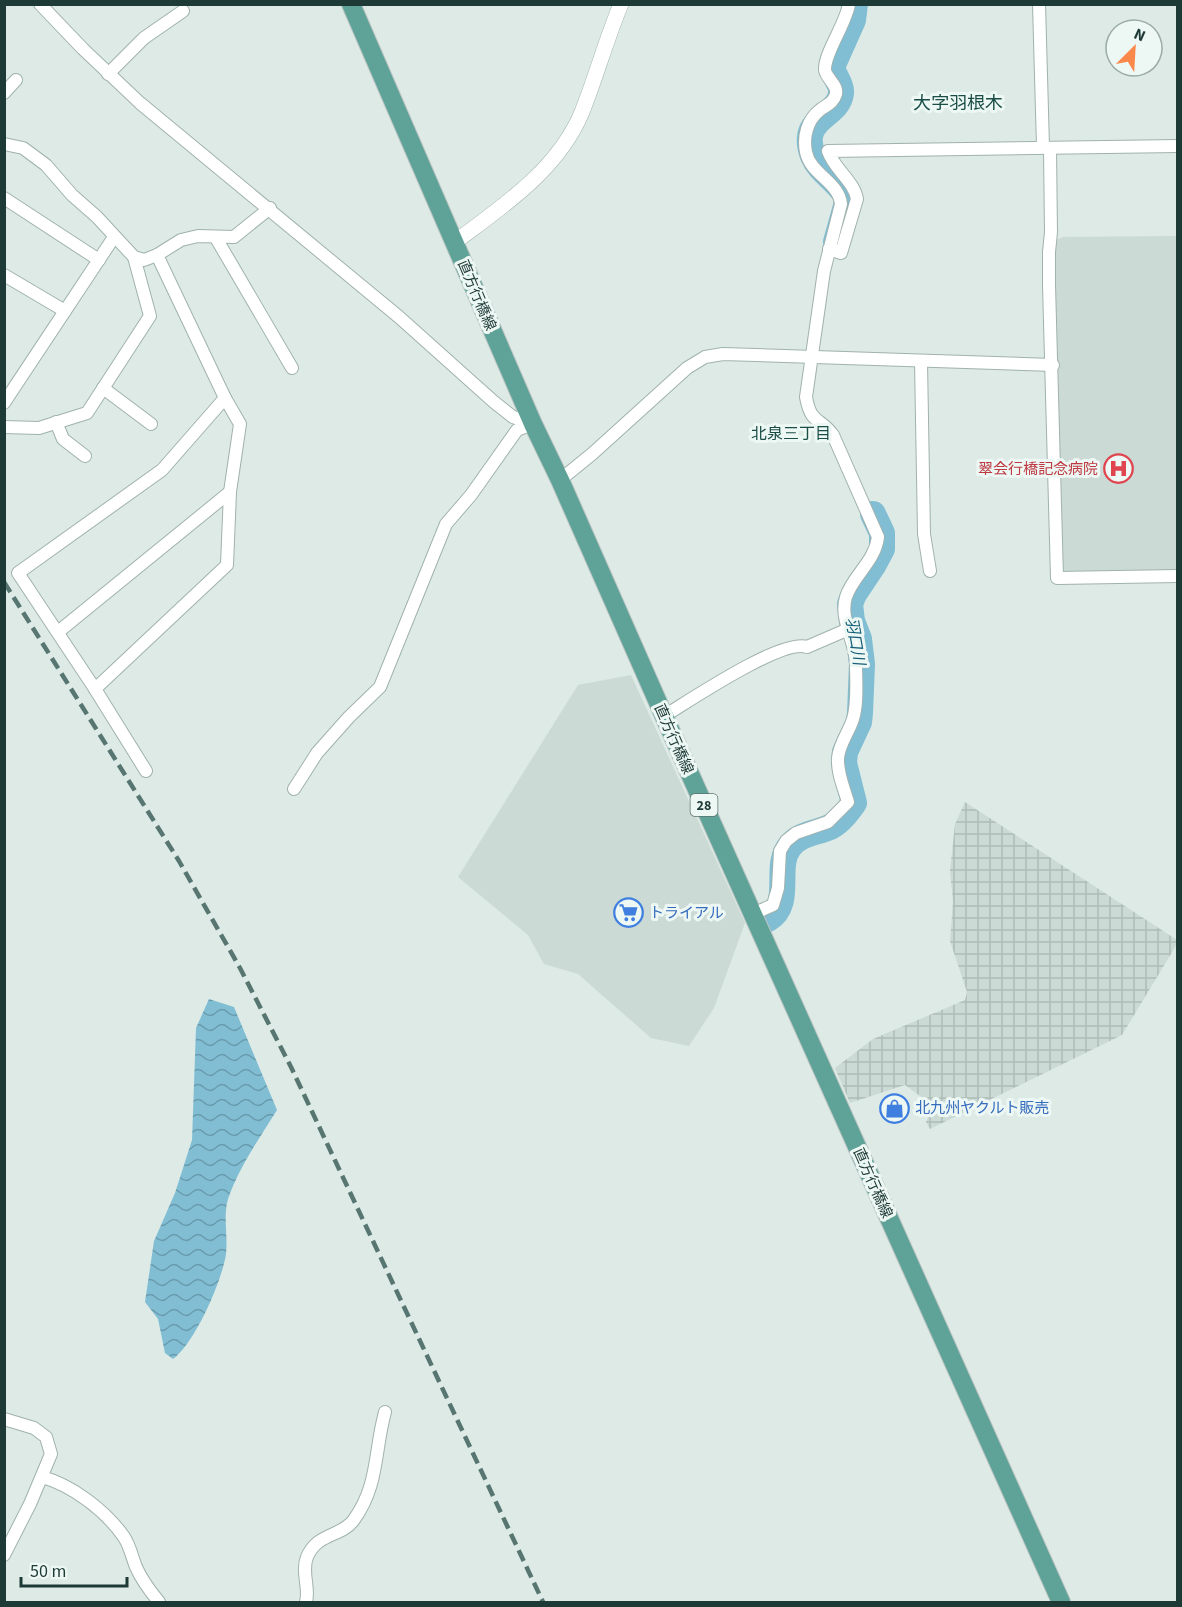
<svg xmlns="http://www.w3.org/2000/svg" width="1182" height="1607" viewBox="0 0 1182 1607" font-family="'Source Sans 3','Noto Sans JP',sans-serif">
<style>
.built{fill:#cbdad5}
.industrial{fill:url(#industrial-grid)}
.water{fill:url(#water-waves)}
.lines{fill:none;stroke-linecap:round;stroke-linejoin:round}
.river{stroke:#81bed4;stroke-width:26}
.minor-casing{stroke:#a0b2ae;stroke-width:14}
.tertiary-casing{stroke:#a0b2ae;stroke-width:16}
.primary-casing{stroke:#bcc4c3;stroke-width:20}
.minor{stroke:#fff;stroke-width:12}
.tertiary{stroke:#fff;stroke-width:15}
.primary{stroke:#5fa398;stroke-width:18}
.rail{stroke:#587671;stroke-width:4.5;stroke-dasharray:12 6;stroke-linecap:butt}
.labels{text-anchor:middle;stroke-width:6;stroke-linejoin:round;paint-order:stroke}
.shield{fill:#edf7f3;stroke:#5c736f;stroke-width:1.5}
.shield-label{font-size:14px;font-weight:bold;fill:#1e3a36}
.street-label{font-size:15px;fill:#1e3a36;stroke:#edf7f3}
.health-label{font-size:15px;fill:#be3a42;stroke:#edf7f3;text-anchor:end}
.shop-label{font-size:15px;fill:#366cbe;stroke:#edf7f3;text-anchor:start}
.neighbourhood-label{font-size:16px;fill:#194d46;stroke:#edf7f3}
.water-label{font-size:16px;font-style:italic;fill:#165e79;stroke:#edf7f3}
.quarter-label{font-size:18px;fill:#194d46;stroke:#edf7f3}
</style>
<defs>
<pattern id="industrial-grid" width="8" height="8" patternUnits="userSpaceOnUse" patternTransform="scale(1.5)"><rect width="8" height="8" fill="#cbdad5"/><path d="M0 4h8M4 0v8" fill="none" stroke="#aebcb7"/></pattern>
<pattern id="water-waves" width="16" height="10" patternUnits="userSpaceOnUse" patternTransform="scale(1.5)"><rect width="16" height="10" fill="#81bed4"/><path d="M0 5q4-4 8 0t8 0" fill="none" stroke="#699bad"/></pattern>
</defs>
<rect width="100%" height="100%" fill="#ddeae6"/>
<g class="built">
<path d="M 1177,236 L 1177,572 L 1066,574 L 1061,567 L 1058,371 L 1055,351 L 1051,264 L 1056,240 L 1063,237 Z"/>
<path d="M 631,675 L 745,923 L 714,1008 L 689,1046 L 651,1038 L 578,974 L 544,964 L 528,935 L 458,877 L 578,685 Z"/>
</g>
<path class="industrial" d="M 965,802 L 1177,940 L 1177,944 L 1122,1035 L 930,1129 L 926,1122 L 928,1118 L 920,1107 L 924,1099 L 905,1085 L 850,1103 L 835,1068 L 873,1039 L 965,1000 L 967,992 L 950,941 L 953,901 L 950,871 L 955,824 Z"/>
<path class="water" d="M 209,999 L 234,1007 L 277,1110 C 259,1139 239,1167 228,1199 C 223,1216 228,1236 226,1254 C 222,1281 195,1343 173,1359 L 165,1353 L 158,1319 L 145,1302 L 154,1241 L 175,1193 L 192,1140 L 196,1028 Z"/>
<g class="lines">
<g class="river">
<path d="M 836,242 L 848,199 C 840,182 820,173 813,156 C 798,117 839,117 841,93 C 842,85 834,76 832,67 L 853,20 L 855,4"/>
<path d="M 768,919 C 794,903 773,867 790,846 C 800,833 818,833 832,826 C 841,821 848,811 854,803 L 844,763 L 845,752 L 859,722 L 860,713 L 862,664 L 859,639 L 852,621 L 850,604 L 854,594 L 874,564 L 882,549 L 882,533 L 873,514"/>
</g>
<defs>
<g id="minor">
<path d="M 40,4 L 83,49 L 140,103 L 399,317 L 494,402 L 513,417 L 533,424"/>
<path d="M 1039,4 L 1043,147"/>
<path d="M 108,74 L 144,38 L 183,11"/>
<path d="M 4,93 L 16,80"/>
<path d="M 4,144 L 23,148 L 46,165 L 72,195 L 97,217 L 134,257 L 144,260 L 157,255 L 181,240 L 198,236 L 234,237 L 270,208"/>
<path d="M 1050,149 L 1051,232 L 1049,252 L 1049,285 L 1057,578 L 1178,576"/>
<path d="M 4,198 L 99,260"/>
<path d="M 216,238 L 292,368"/>
<path d="M 829,249 L 841,253 L 857,199 C 854,181 834,169 828,151 L 1178,146"/>
<path d="M 4,275 L 65,311"/>
<path d="M 921,361 L 924,534 L 930,571"/>
<path d="M 103,388 L 151,424"/>
<path d="M 4,403 L 114,237"/>
<path d="M 56,422 L 63,439 L 85,456"/>
<path d="M 4,427 L 39,428 L 87,413 L 150,316 L 134,257"/>
<path d="M 560,480 L 592,454 L 687,368 L 705,357 L 723,354 L 1053,365"/>
<path d="M 58,632 L 230,492"/>
<path d="M 95,689 L 227,565 L 230,492 L 240,424 L 225,398 L 157,255"/>
<path d="M 664,716 C 689,701 782,638 807,647 L 844,631"/>
<path d="M 146,771 L 95,689 L 18,573 L 162,470 L 225,398"/>
<path d="M 294,789 L 317,753 L 349,717 L 380,687 L 446,524 L 471,495 L 517,430 L 533,424"/>
<path d="M 753,914 L 773,905 L 778,888 L 780,851 L 786,841 L 796,833 L 828,822 L 848,802 C 844,788 837,773 838,758 C 839,744 849,732 853,719 C 858,703 856,681 856,664 C 856,642 839,619 846,597 C 853,575 875,562 878,537 L 833,435 C 820,417 811,425 806,397 L 824,271 L 841,204 C 839,182 810,174 806,152 C 803,137 807,120 820,110 C 826,105 833,104 836,94 C 838,85 826,78 825,70 C 824,53 846,24 849,4"/>
<path d="M 4,1419 L 34,1428 L 46,1437 L 51,1454 L 30,1504 L 4,1555"/>
<path d="M 42,1477 C 72,1485 106,1511 124,1537 C 130,1546 132,1557 136,1567 C 142,1581 150,1591 159,1602"/>
<path d="M 306,1602 C 310,1588 301,1572 307,1557 C 317,1533 340,1537 353,1521 C 379,1486 374,1452 385,1412"/>
</g>
<path id="tertiary" d="M 455,242 C 503,206 558,170 582,112 C 596,77 606,40 621,4"/>
<path id="primary" d="M 351,4 L 533,424 L 560,480 L 664,716 L 1061,1602"/>
</defs>
<use href="#minor" class="minor-casing"/>
<use href="#tertiary" class="tertiary-casing"/>
<use href="#primary" class="primary-casing"/>
<use href="#minor" class="minor"/>
<use href="#tertiary" class="tertiary"/>
<use href="#primary" class="primary"/>
<path class="rail" d="M 4,582 L 179,861 L 240,968 L 291,1067 L 543,1602"/>
</g>
<defs>
<symbol id="hospital-ring" viewBox="-11 -11 22 22"><circle r="9.5" fill="#edf7f3" stroke="#e0444e" stroke-width="1.5"/><path d="M-5-5h3v3.5h4V-5h3V5h-3V1.5h-4V5h-3Z" fill="#e0444e"/></symbol>
<symbol id="supermarket-ring" viewBox="-11 -11 22 22"><circle r="9.5" fill="#edf7f3" stroke="#3f7fe0" stroke-width="1.5"/><path d="M-6-5.5h2.5l.6 2H6L4.5 2H-2.5L-4.4-4H-6ZM-1.5 3.2a1.3 1.3 0 1 0 .1 0ZM3 3.2a1.3 1.3 0 1 0 .1 0Z" fill="#3f7fe0"/></symbol>
<symbol id="shop-ring" viewBox="-11 -11 22 22"><circle r="9.5" fill="#edf7f3" stroke="#3f7fe0" stroke-width="1.5"/><path d="M-5-2.5h2.3a2.7 3.5 0 0 1 5.4 0H5L5.5 6h-11ZM-1.5-2.5h3a1.5 2.3 0 0 0-3 0Z" fill="#3f7fe0"/></symbol>
</defs>
<g fill-rule="evenodd">
<use href="#hospital-ring" x="1102" y="452" width="33" height="33"/>
<use href="#supermarket-ring" x="612" y="896" width="33" height="33"/>
<use href="#shop-ring" x="878" y="1092" width="33" height="33"/>
</g>
<g class="labels">
<rect class="shield" x="690.5" y="794" width="27" height="22" rx="4.5"/>
<g class="shield-label">
<text x="704" y="810">28</text>
</g>
<g class="street-label">
<text transform="translate(477 295) rotate(67)" y="5">直方行橋線</text>
<text transform="translate(674 739) rotate(66)" y="5">直方行橋線</text>
<text transform="translate(873 1183) rotate(66)" y="5">直方行橋線</text>
</g>
<g class="health-label">
<text x="1098" y="474">翠会行橋記念病院</text>
</g>
<g class="shop-label">
<text x="649" y="918">トライアル</text>
<text x="915" y="1113">北九州ヤクルト販売</text>
</g>
<g class="neighbourhood-label">
<text x="791" y="439">北泉三丁目</text>
</g>
<g class="water-label">
<text transform="translate(856 641) rotate(80)" y="6">羽口川</text>
</g>
<g class="quarter-label">
<text x="958" y="109">大字羽根木</text>
</g>
</g>
<rect width="1182" height="1607" fill="none" stroke="#1e3a36" stroke-width="12"/>
<g transform="translate(1134 48) rotate(24)"><circle r="28" fill="#edf7f3" stroke="#9aaba7" stroke-width="1.5"/>
<path d="M0-4.5L10 22L0 15L-10 22Z" fill="#fa884b"/>
<text y="-9" font-size="16" font-weight="bold" text-anchor="middle" fill="#1e3a36">N</text>
</g>
<path d="M21 1577v9h106v-9" fill="none" stroke="#1e3a36" stroke-width="3"/>
<text x="30" y="1577" font-size="18" fill="#1e3a36" stroke="#edf7f3" stroke-width="4.5" paint-order="stroke">50 m</text>
</svg>
